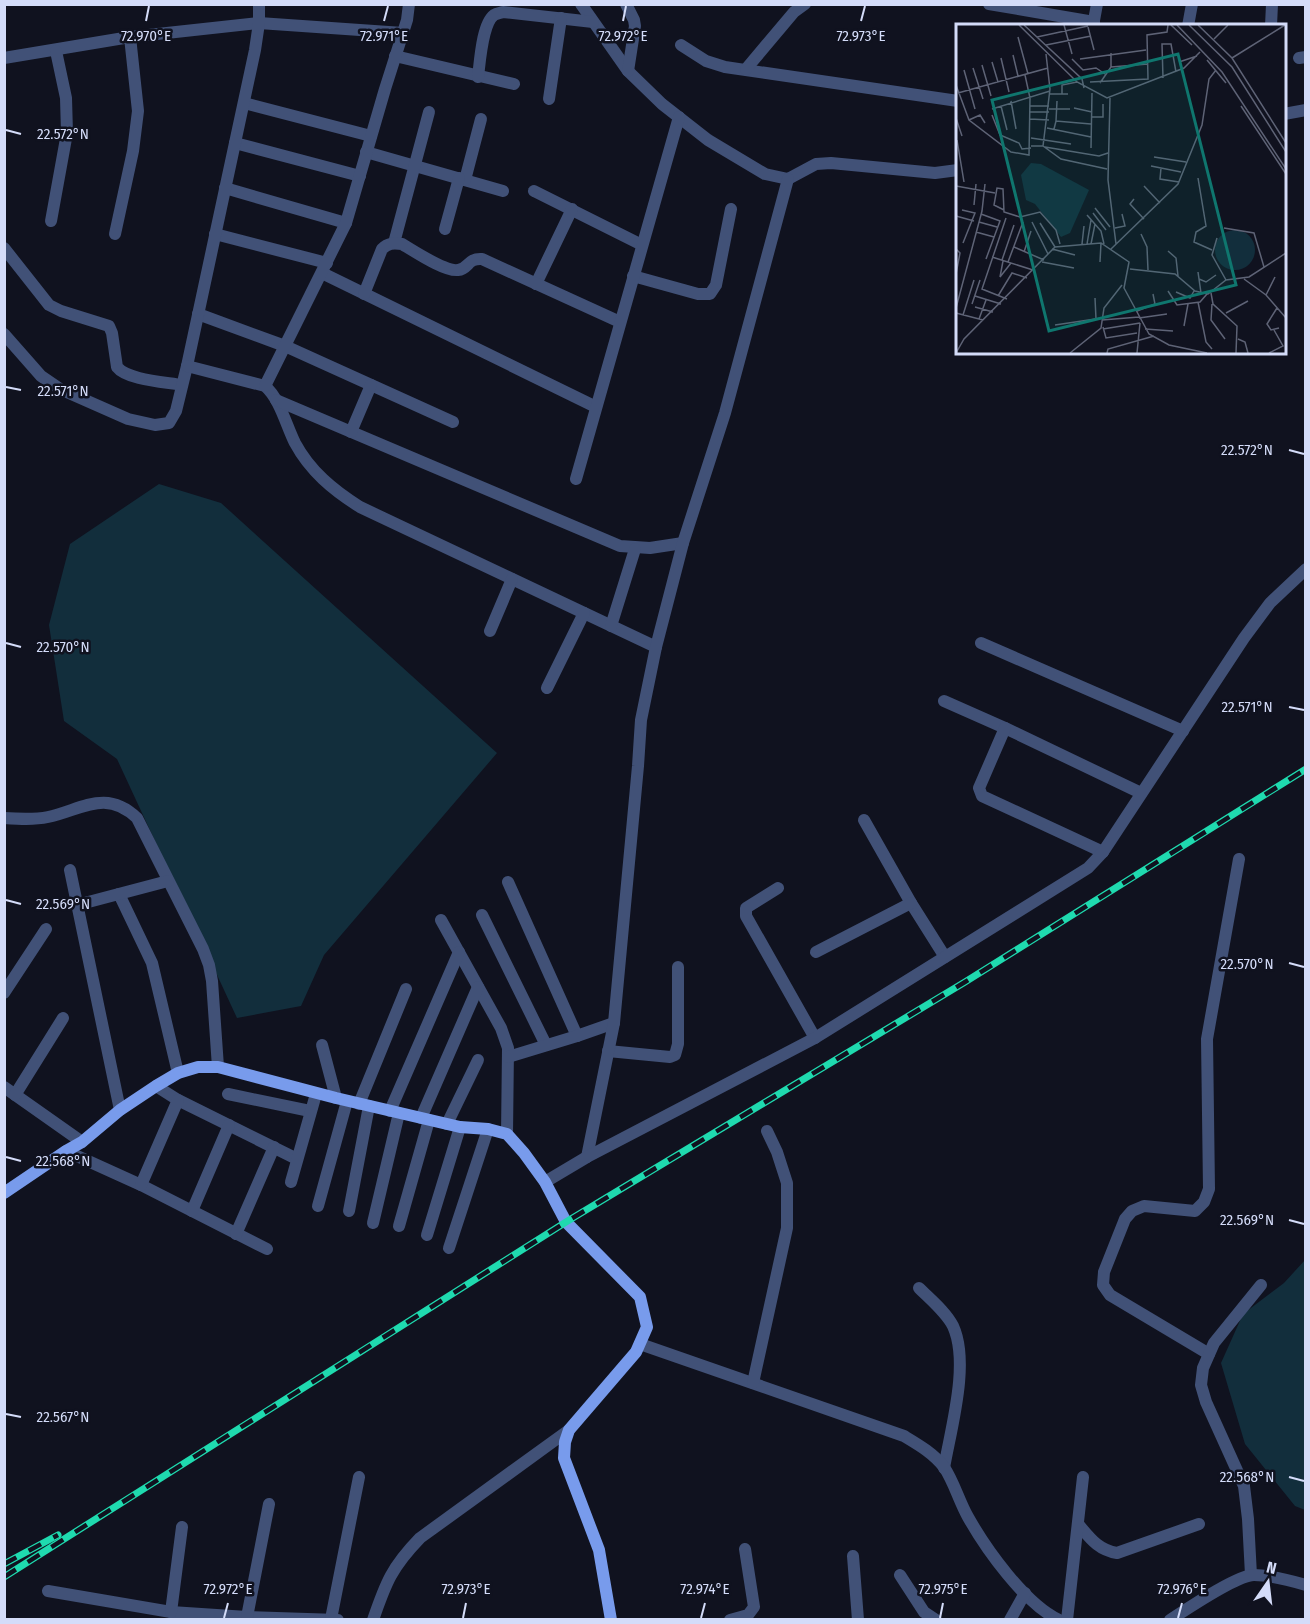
<svg xmlns="http://www.w3.org/2000/svg" width="1310" height="1624" viewBox="0 0 1310 1624" font-family="'Fira Sans Condensed',sans-serif">
<style>
.water{fill:#122e3c}
.lines{fill:none;stroke-linecap:round;stroke-linejoin:round}
.street{stroke:#415177;stroke-width:12}
.secondary{stroke:#789bec;stroke-width:12}
.rail-casing{stroke:#1fdaaf;stroke-width:7}
.rail{stroke:#10121f;stroke-width:4.5;stroke-dasharray:14;stroke-linecap:butt}
.ticks{fill:none;stroke:#d4dcf9;stroke-width:2}
.inset-road{fill:none;stroke:#5e6376;stroke-width:1.5}
.view{fill:#0f766e;fill-opacity:0.15;stroke:#0f766e;stroke-width:3}
.inset-edge{fill:none;stroke:#d4dcf9;stroke-width:3}
.ticks-label{font-size:15px;text-anchor:middle;fill:#d4dcf9;stroke:#10121f;stroke-width:5;stroke-linejoin:round;paint-order:stroke}
</style>
<rect width="100%" height="100%" fill="#10121f"/>
<g class="water">
<path d="M 159,484 L 221,503 L 497,753 L 324,955 L 301,1006 L 237,1018 L 117,759 L 64,721 L 49,625 L 70,544 Z"/>
<path d="M 1305,1260 L 1305,1510 L 1295,1506 L 1245,1444 L 1221,1363 L 1243,1314 L 1284,1283 Z"/>
</g>
<g class="lines">
<g class="street">
<path d="M 581,4 L 628,71 L 662,104 L 708,140 L 765,174 L 788,179 L 816,164 L 831,163 L 935,173 L 958,170"/>
<path d="M 626,4 L 634,20 L 635,26 L 628,71"/>
<path d="M 989,4 L 1094,22"/>
<path d="M 1093,26 L 1097,4"/>
<path d="M 1188,26 L 1192,4"/>
<path d="M 1271,26 L 1272,4"/>
<path d="M 681,45 L 706,61 L 725,67 L 958,101"/>
<path d="M 395,56 L 514,84"/>
<path d="M 4,58 L 130,37 L 259,23 L 403,33"/>
<path d="M 1299,58 L 1306,57"/>
<path d="M 746,69 L 794,12 L 805,4"/>
<path d="M 478,77 C 480,62 482,24 494,15 C 497,13 500,13 503,12 L 593,22"/>
<path d="M 549,99 L 561,18"/>
<path d="M 244,103 L 371,136"/>
<path d="M 1284,114 L 1306,110"/>
<path d="M 235,143 L 360,176"/>
<path d="M 366,152 L 503,191"/>
<path d="M 465,180 L 481,119"/>
<path d="M 225,188 L 346,223"/>
<path d="M 534,191 L 642,245"/>
<path d="M 51,221 L 67,133 L 66,98 L 56,51"/>
<path d="M 445,229 L 459,178"/>
<path d="M 115,234 L 133,151 L 138,111 L 130,37"/>
<path d="M 215,234 L 327,263"/>
<path d="M 394,243 L 429,112"/>
<path d="M 4,248 L 49,305 L 61,311 L 109,326 L 112,333 L 117,367 C 127,380 166,382 182,385"/>
<path d="M 322,273 L 596,407"/>
<path d="M 633,276 L 698,294 L 710,294 L 716,285 L 731,209"/>
<path d="M 536,284 L 572,209"/>
<path d="M 364,294 L 382,249 C 388,243 393,243 402,244 C 414,251 445,272 458,270 C 469,269 467,258 482,259 L 620,322"/>
<path d="M 198,314 L 285,346 L 453,422"/>
<path d="M 4,334 L 41,376 L 60,389 L 128,419 L 155,425 L 169,423 L 176,411 L 187,366 L 255,50 L 259,23 L 259,4"/>
<path d="M 187,366 L 265,386 C 280,399 286,425 295,443 C 310,471 333,490 360,507 L 656,647"/>
<path d="M 265,386 L 346,223 L 385,89 L 407,20 L 409,4"/>
<path d="M 276,400 L 620,546 L 650,548 L 683,543"/>
<path d="M 351,432 L 371,385"/>
<path d="M 576,479 L 679,117"/>
<path d="M 611,626 L 635,549"/>
<path d="M 490,631 L 512,579"/>
<path d="M 981,643 L 1183,731"/>
<path d="M 547,688 L 584,613"/>
<path d="M 944,701 L 1005,728 L 1141,793"/>
<path d="M 1005,728 L 979,788 L 982,796 L 1103,852"/>
<path d="M 4,818 C 19,819 34,820 48,817 C 81,810 106,788 137,818 L 203,949 L 209,965 L 212,981 L 218,1067"/>
<path d="M 864,820 L 911,903 L 945,957"/>
<path d="M 70,870 L 120,1110"/>
<path d="M 508,882 L 577,1036"/>
<path d="M 778,888 L 746,908 L 746,916 L 815,1038"/>
<path d="M 119,894 L 152,963 L 178,1073"/>
<path d="M 77,905 L 168,881"/>
<path d="M 482,915 L 546,1045"/>
<path d="M 441,920 L 501,1028 L 508,1048 L 507,1134"/>
<path d="M 816,952 L 911,903"/>
<path d="M 4,993 L 46,929"/>
<path d="M 322,1045 L 336,1098"/>
<path d="M 608,1051 L 670,1057 L 675,1055 L 678,1044 L 678,967"/>
<path d="M 508,1057 L 577,1036 L 614,1023"/>
<path d="M 156,1086 L 178,1100 L 297,1159"/>
<path d="M 4,1087 L 82,1142"/>
<path d="M 228,1094 L 310,1111"/>
<path d="M 15,1095 L 63,1018"/>
<path d="M 359,1104 L 406,989"/>
<path d="M 390,1111 L 459,952"/>
<path d="M 421,1118 L 478,987"/>
<path d="M 447,1124 L 478,1060"/>
<path d="M 66,1151 L 141,1185 L 267,1249"/>
<path d="M 587,1157 L 614,1023 L 638,766 L 641,720 L 656,647 L 683,543 L 725,413 L 788,179"/>
<path d="M 291,1182 L 316,1094"/>
<path d="M 545,1182 L 587,1157 L 815,1038 L 1088,868 L 1103,852 L 1244,638 L 1270,603 L 1306,569"/>
<path d="M 141,1185 L 178,1100"/>
<path d="M 318,1206 L 347,1101"/>
<path d="M 192,1211 L 229,1125"/>
<path d="M 349,1211 L 369,1106"/>
<path d="M 373,1223 L 399,1113"/>
<path d="M 399,1226 L 429,1120"/>
<path d="M 236,1234 L 274,1147"/>
<path d="M 427,1235 L 460,1127"/>
<path d="M 449,1248 L 488,1129"/>
<path d="M 919,1288 C 930,1299 946,1312 953,1326 C 970,1363 951,1428 944,1468"/>
<path d="M 640,1344 L 904,1436 C 919,1445 933,1453 944,1467 C 954,1482 959,1501 968,1517 C 986,1549 1025,1604 1059,1620"/>
<path d="M 1209,1354 L 1110,1295 L 1103,1285 L 1104,1272 L 1125,1219 L 1132,1211 L 1144,1206 L 1195,1211 L 1204,1202 L 1209,1189 L 1207,1039 L 1239,859"/>
<path d="M 753,1383 L 787,1228 L 787,1183 L 777,1152 L 767,1131"/>
<path d="M 1078,1524 C 1090,1538 1098,1550 1117,1553 L 1199,1524"/>
<path d="M 853,1556 L 858,1620"/>
<path d="M 900,1575 L 924,1612 L 936,1620"/>
<path d="M 1251,1575 L 1248,1519 L 1244,1486 L 1206,1402 L 1201,1385 L 1203,1368 L 1214,1343 L 1261,1285"/>
<path d="M 48,1591 L 171,1612 L 247,1617 L 338,1620"/>
<path d="M 171,1612 L 182,1527"/>
<path d="M 247,1617 L 269,1504"/>
<path d="M 331,1619 L 359,1477"/>
<path d="M 373,1620 C 386,1582 392,1567 420,1538 L 569,1430"/>
<path d="M 730,1620 L 748,1615 L 754,1607 L 745,1549"/>
<path d="M 1010,1620 L 1025,1593"/>
<path d="M 1067,1620 L 1083,1477"/>
<path d="M 1170,1620 C 1187,1609 1237,1575 1254,1575 C 1271,1575 1289,1580 1306,1585"/>
</g>
<path class="secondary" d="M 4,1193 L 66,1151 L 82,1142 L 120,1110 L 156,1086 L 178,1073 L 198,1067 L 218,1067 L 336,1098 L 460,1127 L 488,1129 L 507,1134 L 524,1153 L 545,1182 L 566,1222 L 640,1297 L 647,1327 L 636,1352 L 569,1430 L 565,1442 L 564,1458 L 599,1550 L 611,1620"/>
<defs>
<g id="rail">
<path d="M 4,1564 L 58,1535"/>
<path d="M 4,1577 L 566,1222 L 965,982 L 1306,769"/>
</g>
</defs>
<use href="#rail" class="rail-casing"/>
<use href="#rail" class="rail"/>
</g>
<path class="ticks" d="M 146,21 L 149,6M 384,21 L 388,6M 623,21 L 626,6M 861,21 L 865,6M 6,130 L 21,134M 6,387 L 21,390M 1289,450 L 1304,454M 6,643 L 21,647M 1289,707 L 1304,710M 6,900 L 21,904M 1289,963 L 1304,967M 6,1157 L 21,1161M 1289,1220 L 1304,1224M 6,1414 L 21,1417M 1289,1477 L 1304,1481M 224,1618 L 228,1603M 463,1618 L 466,1603M 701,1618 L 705,1603M 940,1618 L 943,1603M 1178,1618 L 1182,1603"/>
<g transform="translate(956 24)">
<rect width="330" height="330" fill="#10121f"/>
<path d="M 75,139 L 85,140 L 133,166 L 114,209 L 105,213 L 79,180 L 70,176 L 65,151 ZM259 226a20 20 0 1 1 40 0a20 20 0 1 1-40 0Z" fill="#122e3c"/>
<path class="inset-road" d="M 63,1 L 121,58 L 151,74 L 228,44 L 244,28M 68,1 L 126,55 L 128,64M 108,1 L 116,30M 215,1 L 236,21M 221,1 L 266,48 L 330,145M 233,1 L 276,43 L 330,128M 242,1 L 276,34 L 330,119M 132,3 L 138,26M 62,13 L 72,50M 81,13 L 132,2M 258,15 L 272,1M 90,21 L 135,12M 57,31 L 62,52M 45,34 L 53,68M 276,34 L 329,1M 116,35 L 127,46 L 140,44 L 149,50M 124,35 L 190,26M 251,36 L 270,59M 36,38 L 42,58M 223,38 L 241,32M 26,41 L 35,72M 155,43 L 192,40M 17,44 L 27,75M 8,46 L 19,85M 207,54 L 206,20 L 215,20 L 220,48M 134,58 L 192,55 L 191,11 L 211,8 L 212,1M 144,59 L 155,43 L 155,29M 0,61 L 13,96 L 55,128 L 73,131 L 74,74 L 69,51M 2,69 L 92,44M 94,70 L 112,70M 106,70 L 106,61 L 121,58M 154,74 L 152,156 L 160,220M 55,77 L 60,105M 45,82 L 51,106M 74,82 L 93,82M 285,82 L 330,150M 118,84 L 136,88M 36,85 L 94,67M 93,85 L 114,85M 74,88 L 93,88M 36,91 L 44,111 L 63,119 L 66,125 L 75,124M 136,93 L 147,93 L 147,80M 0,94 L 6,112M 74,95 L 93,96M 13,96 L 24,91 L 29,99M 100,97 L 101,77M 91,104 L 135,113M 98,105 L 100,97 L 135,100M 75,114 L 115,120M 1,116 L 8,158M 75,122 L 87,122 L 105,135 L 151,145M 87,122 L 94,65 L 90,30M 89,123 L 143,132 L 152,129M 135,124 L 136,69M 198,133 L 230,138M 195,142 L 225,148M 205,144 L 204,155 L 223,158M 242,154 L 250,202 L 240,208 L 238,218 L 256,226M 0,162 L 39,169M 188,162 L 204,179M 178,175 L 174,180 L 188,195M 18,181 L 20,160M 139,184 L 154,203M 6,186 L 19,189 L 7,219M 48,186 L 38,181 L 41,164 L 47,165 L 48,188 L 64,193 L 84,188 L 100,206 L 104,220M 137,189 L 150,206M 25,190 L 44,197 L 30,235M 131,191 L 145,207 L 148,220M 0,192 L 18,197M 50,194 L 26,265 L 51,275M 23,198 L 41,203M 76,198 L 92,230M 84,199 L 99,223M 159,204 L 169,202 L 166,190M 268,204 L 298,209 L 308,243M 20,208 L 38,213M 185,210 L 191,223 L 192,246M 261,214 L 256,231 L 270,256M 126,220 L 128,202M 131,220 L 135,196M 135,220 L 139,200M 58,223 L 88,236M 0,225 L 4,229 L 0,250M 96,225 L 119,231M 155,225 L 222,160 L 246,101 L 253,55 L 260,46M 212,227 L 220,234 L 222,252M 68,228 L 75,207M 36,233 L 77,246M 46,236 L 58,201M 47,237 L 44,253 L 55,239M 52,238 L 67,198M 86,238 L 118,244M 144,238 L 145,219M 174,245 L 219,250 L 239,267 L 252,270 L 270,256 L 293,253 L 330,229M 242,248 L 245,269M 243,255 L 250,258 L 260,251M 288,255 L 310,271 L 330,294M 212,267 L 221,281 L 244,278 L 251,270M 220,268 L 234,274 L 238,267M 255,269 L 257,280 L 281,302 L 280,329M 310,271 L 319,253M 19,272 L 45,280M 42,272 L 56,249 L 71,254M 139,274 L 140,295M 242,278 L 250,318 L 256,325M 16,280 L 24,256M 256,280 L 255,296 L 269,315M 19,283 L 37,288M 0,284 L 26,187 L 29,160M 321,284 L 311,300 L 315,306 L 323,304M 181,287 L 199,280 L 197,270M 0,289 L 27,296M 270,289 L 292,277M 7,291 L 18,256M 183,294 L 211,290M 23,295 L 30,276M 146,296 L 183,293M 99,301 L 146,294M 228,302 L 232,280M 147,303 L 150,314 L 181,309M 147,305 L 184,299M 189,305 L 217,307M 282,315 L 289,318 L 292,329M 0,329 L 8,315 L 99,223 L 145,219 L 173,238 L 168,264 L 193,310 L 213,321 L 251,329M 114,329 L 145,304 L 148,284 L 166,261M 151,329 L 152,325 L 198,312M 181,329 L 184,299M 313,329 L 327,322 L 318,306"/>
<path class="view" d="M 222,30 L 280,261 L 93,307 L 36,76 Z"/>
<rect width="330" height="330" class="inset-edge"/>
</g>
<g class="ticks-label">
<text x="146" y="41">72.970°E</text>
<text x="384" y="41">72.971°E</text>
<text x="623" y="41">72.972°E</text>
<text x="861" y="41">72.973°E</text>
<text x="63" y="139">22.572°N</text>
<text x="63" y="396">22.571°N</text>
<text x="1247" y="455">22.572°N</text>
<text x="63" y="652">22.570°N</text>
<text x="1247" y="712">22.571°N</text>
<text x="63" y="909">22.569°N</text>
<text x="1247" y="969">22.570°N</text>
<text x="63" y="1166">22.568°N</text>
<text x="1247" y="1225">22.569°N</text>
<text x="63" y="1422">22.567°N</text>
<text x="1247" y="1482">22.568°N</text>
<text x="228" y="1594">72.972°E</text>
<text x="466" y="1594">72.973°E</text>
<text x="705" y="1594">72.974°E</text>
<text x="943" y="1594">72.975°E</text>
<text x="1182" y="1594">72.976°E</text>
</g>
<rect width="1310" height="1624" fill="none" stroke="#d4dcf9" stroke-width="12"/>
<g transform="translate(1268 1582) rotate(14)" stroke="#10121f" stroke-width="4.5" paint-order="stroke">
<path d="M0-4.5L10 22L0 15L-10 22Z" fill="#d4dcf9"/>
<text y="-9" font-size="16" font-weight="bold" text-anchor="middle" fill="#d4dcf9">N</text>
</g>
</svg>
